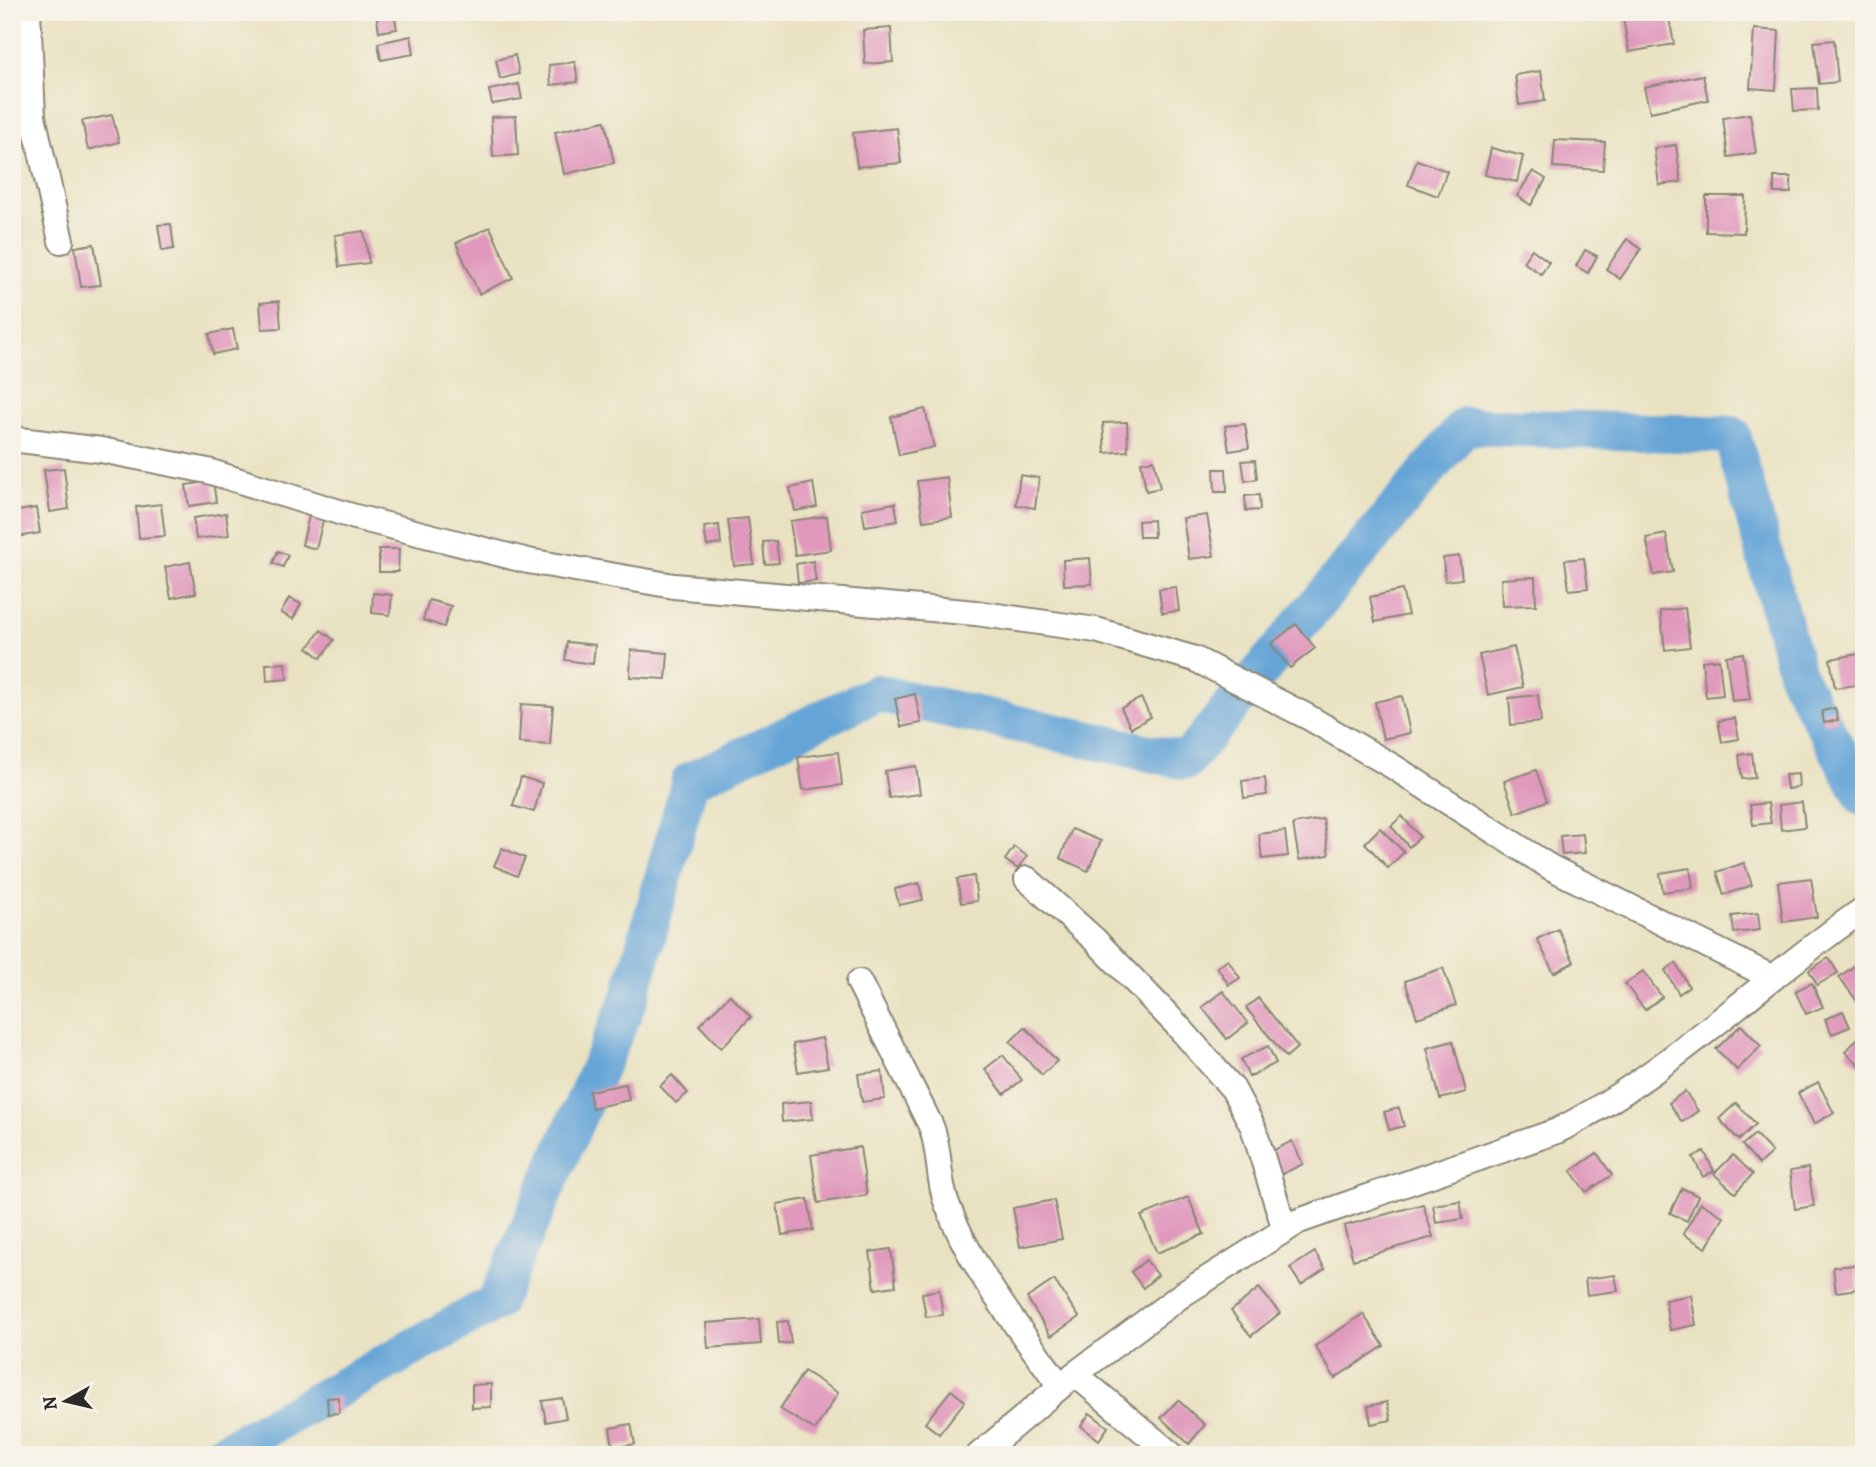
<svg xmlns="http://www.w3.org/2000/svg" width="1876" height="1467" viewBox="0 0 1876 1467" font-family="Alegreya,serif">
<style>
.lines{fill:none;stroke-linecap:round;stroke-linejoin:round}
.river{stroke:#65a4d7;stroke-width:38}
.building{fill:#e098bc}
.street-casing{stroke:#8a8676;stroke-width:28}
.street{stroke:#fff;stroke-width:24}
</style>
<rect width="100%" height="100%" fill="#f7f3e8"/>
<filter id="ink" filterUnits="userSpaceOnUse"><feTurbulence type="fractalNoise" baseFrequency=".0143" numOctaves="2"/><feDisplacementMap in="SourceGraphic" scale="14" xChannelSelector="R" yChannelSelector="G"/><feConvolveMatrix kernelMatrix="1 2 1 2 8 2 1 2 1" color-interpolation-filters="sRGB"/></filter>
<filter id="wash" filterUnits="userSpaceOnUse"><feTurbulence type="fractalNoise" baseFrequency=".00686" numOctaves="4" result="noise"/><feDisplacementMap in="SourceGraphic" scale="28" xChannelSelector="R" yChannelSelector="G"/><feGaussianBlur stdDeviation="1.57" result="paint"/><feColorMatrix in="noise" values="0 0 0 0 0 0 0 0 0 0 0 0 0 0 0 0 0 1.4 0 .05"/><feComposite in="paint" operator="in"/></filter>
<g filter="url(#wash)">
<rect width="100%" height="100%" fill="#e9e2c2"/>
<g class="lines">
<path class="river" d="M 218,1455 L 496,1302 L 631,995 L 690,781 L 877,693 L 1186,761 L 1465,426 L 1732,435 L 1798,678 L 1864,798"/>
</g>
<g id="blocks">
<g class="building">
<path d="M 376,12 L 394,12 L 397,29 L 379,32 Z"/>
<path d="M 1200,12 L 1222,12 L 1220,19 Z"/>
<path d="M 1622,12 L 1668,12 L 1674,44 L 1629,52 Z"/>
<path d="M 891,28 L 893,62 L 865,64 L 863,30 Z"/>
<path d="M 1754,29 L 1779,31 L 1776,90 L 1750,88 Z"/>
<path d="M 411,36 L 414,54 L 381,60 L 378,43 Z"/>
<path d="M 1834,40 L 1838,82 L 1819,84 L 1814,42 Z"/>
<path d="M 515,55 L 519,74 L 500,79 L 496,60 Z"/>
<path d="M 575,62 L 578,82 L 551,85 L 549,65 Z"/>
<path d="M 1541,71 L 1545,101 L 1519,105 L 1515,75 Z"/>
<path d="M 1703,75 L 1708,100 L 1650,112 L 1644,87 Z"/>
<path d="M 519,84 L 522,99 L 492,104 L 489,90 Z"/>
<path d="M 1817,88 L 1818,110 L 1794,111 L 1792,89 Z"/>
<path d="M 1750,114 L 1756,153 L 1728,157 L 1723,118 Z"/>
<path d="M 112,115 L 119,142 L 88,150 L 82,121 Z"/>
<path d="M 516,116 L 518,155 L 493,157 L 491,117 Z"/>
<path d="M 605,121 L 614,163 L 564,174 L 555,132 Z"/>
<path d="M 897,128 L 901,163 L 857,167 L 853,133 Z"/>
<path d="M 1555,140 L 1605,142 L 1603,170 L 1553,167 Z"/>
<path d="M 1676,145 L 1681,182 L 1659,185 L 1654,148 Z"/>
<path d="M 1491,148 L 1523,156 L 1517,182 L 1485,175 Z"/>
<path d="M 1417,160 L 1447,171 L 1438,196 L 1408,185 Z"/>
<path d="M 1533,171 L 1546,179 L 1531,205 L 1517,196 Z"/>
<rect x="1774" y="177" width="17" height="16"/>
<path d="M 1706,196 L 1745,196 L 1744,233 L 1706,232 Z"/>
<path d="M 171,224 L 174,249 L 162,251 L 158,225 Z"/>
<path d="M 490,227 L 513,278 L 479,294 L 456,243 Z"/>
<path d="M 364,231 L 369,263 L 339,267 L 335,235 Z"/>
<path d="M 1627,239 L 1641,249 L 1620,279 L 1606,269 Z"/>
<path d="M 94,244 L 101,285 L 81,287 L 75,247 Z"/>
<path d="M 1532,249 L 1549,262 L 1541,274 L 1523,262 Z"/>
<path d="M 1585,250 L 1597,256 L 1588,273 L 1576,266 Z"/>
<path d="M 279,301 L 281,328 L 262,329 L 260,303 Z"/>
<path d="M 233,329 L 237,349 L 213,354 L 209,334 Z"/>
<path d="M 925,409 L 934,447 L 899,455 L 891,417 Z"/>
<path d="M 1127,422 L 1128,451 L 1105,453 L 1103,423 Z"/>
<path d="M 1245,424 L 1249,448 L 1229,451 L 1225,426 Z"/>
<path d="M 15,446 L 18,464 L 12,465 L 12,447 Z"/>
<path d="M 1154,460 L 1160,488 L 1146,491 L 1141,462 Z"/>
<path d="M 1255,460 L 1257,479 L 1245,481 L 1242,461 Z"/>
<path d="M 64,468 L 69,509 L 50,512 L 44,470 Z"/>
<path d="M 1214,469 L 1226,469 L 1227,492 L 1215,492 Z"/>
<path d="M 1020,475 L 1039,478 L 1035,508 L 1016,505 Z"/>
<path d="M 947,477 L 952,517 L 923,521 L 917,481 Z"/>
<path d="M 213,481 L 216,502 L 189,506 L 186,485 Z"/>
<path d="M 813,483 L 817,507 L 795,511 L 790,488 Z"/>
<path d="M 1259,495 L 1260,510 L 1246,511 L 1245,496 Z"/>
<path d="M 895,503 L 898,521 L 865,526 L 862,509 Z"/>
<path d="M 161,504 L 165,536 L 139,538 L 136,507 Z"/>
<path d="M 36,508 L 40,533 L 12,538 L 12,512 Z"/>
<path d="M 310,512 L 324,516 L 316,549 L 302,545 Z"/>
<path d="M 226,513 L 229,535 L 196,539 L 193,518 Z"/>
<path d="M 1207,515 L 1214,556 L 1189,559 L 1183,518 Z"/>
<path d="M 827,516 L 831,550 L 795,555 L 790,521 Z"/>
<path d="M 748,518 L 754,564 L 734,566 L 728,520 Z"/>
<path d="M 1153,520 L 1154,537 L 1139,537 L 1138,521 Z"/>
<path d="M 719,525 L 721,544 L 707,546 L 704,527 Z"/>
<path d="M 1666,534 L 1673,572 L 1654,575 L 1646,538 Z"/>
<path d="M 776,541 L 779,563 L 765,564 L 763,542 Z"/>
<path d="M 379,549 L 399,549 L 398,572 L 379,572 Z"/>
<path d="M 278,551 L 288,555 L 283,567 L 273,563 Z"/>
<path d="M 1459,556 L 1462,579 L 1445,581 L 1443,558 Z"/>
<path d="M 1090,558 L 1092,584 L 1064,585 L 1063,560 Z"/>
<path d="M 1584,558 L 1588,588 L 1569,590 L 1565,560 Z"/>
<path d="M 813,561 L 816,581 L 798,583 L 796,564 Z"/>
<path d="M 190,562 L 196,593 L 171,598 L 165,567 Z"/>
<path d="M 1535,577 L 1536,605 L 1502,606 L 1501,579 Z"/>
<path d="M 1176,587 L 1179,611 L 1162,613 L 1159,589 Z"/>
<path d="M 1402,590 L 1408,615 L 1375,622 L 1370,597 Z"/>
<path d="M 373,593 L 392,595 L 390,615 L 372,613 Z"/>
<path d="M 289,598 L 301,604 L 293,619 L 281,613 Z"/>
<path d="M 429,600 L 451,606 L 444,627 L 423,620 Z"/>
<path d="M 1685,608 L 1690,647 L 1665,650 L 1660,611 Z"/>
<path d="M 1296,624 L 1315,648 L 1290,668 L 1271,644 Z"/>
<path d="M 321,630 L 334,640 L 321,658 L 308,648 Z"/>
<path d="M 567,642 L 595,645 L 593,664 L 565,660 Z"/>
<path d="M 1514,647 L 1523,687 L 1488,695 L 1479,655 Z"/>
<path d="M 631,650 L 668,653 L 666,679 L 630,677 Z"/>
<path d="M 1743,653 L 1750,699 L 1732,701 L 1726,656 Z"/>
<path d="M 1864,653 L 1864,684 L 1835,688 L 1830,659 Z"/>
<path d="M 1719,659 L 1723,695 L 1706,697 L 1702,661 Z"/>
<path d="M 285,663 L 287,679 L 267,681 L 266,664 Z"/>
<path d="M 915,694 L 921,723 L 901,727 L 895,699 Z"/>
<path d="M 1538,695 L 1541,722 L 1511,725 L 1509,698 Z"/>
<path d="M 1402,696 L 1410,733 L 1383,739 L 1375,702 Z"/>
<path d="M 1141,698 L 1151,717 L 1131,728 L 1121,708 Z"/>
<path d="M 521,704 L 553,706 L 550,745 L 519,743 Z"/>
<path d="M 1835,708 L 1838,720 L 1824,723 L 1822,711 Z"/>
<path d="M 1735,718 L 1739,739 L 1722,742 L 1718,721 Z"/>
<path d="M 838,752 L 842,785 L 803,790 L 798,757 Z"/>
<path d="M 1752,753 L 1755,778 L 1742,779 L 1739,755 Z"/>
<path d="M 916,766 L 920,794 L 889,798 L 885,771 Z"/>
<path d="M 1536,770 L 1547,801 L 1515,813 L 1504,781 Z"/>
<path d="M 1798,774 L 1799,787 L 1787,789 L 1785,775 Z"/>
<path d="M 521,777 L 542,783 L 534,812 L 513,806 Z"/>
<path d="M 1265,778 L 1267,795 L 1244,798 L 1242,781 Z"/>
<path d="M 1802,802 L 1805,827 L 1781,830 L 1779,805 Z"/>
<path d="M 1768,803 L 1771,823 L 1753,825 L 1750,805 Z"/>
<path d="M 1402,816 L 1420,837 L 1409,847 L 1391,826 Z"/>
<path d="M 1323,819 L 1329,855 L 1299,860 L 1293,824 Z"/>
<path d="M 1380,828 L 1404,852 L 1388,868 L 1365,843 Z"/>
<path d="M 1072,829 L 1101,841 L 1088,871 L 1060,858 Z"/>
<path d="M 1285,831 L 1288,856 L 1262,859 L 1259,834 Z"/>
<path d="M 1583,834 L 1585,853 L 1562,855 L 1560,836 Z"/>
<path d="M 1014,847 L 1027,856 L 1018,869 L 1005,860 Z"/>
<path d="M 502,848 L 525,858 L 517,876 L 494,866 Z"/>
<path d="M 1744,863 L 1752,885 L 1724,895 L 1717,872 Z"/>
<path d="M 1690,868 L 1693,888 L 1663,892 L 1660,873 Z"/>
<path d="M 974,876 L 977,901 L 961,903 L 957,879 Z"/>
<path d="M 1811,878 L 1817,917 L 1783,922 L 1778,882 Z"/>
<path d="M 919,883 L 923,900 L 899,905 L 895,889 Z"/>
<path d="M 1758,913 L 1760,930 L 1734,933 L 1732,916 Z"/>
<path d="M 1558,929 L 1574,962 L 1554,973 L 1537,939 Z"/>
<path d="M 1829,958 L 1838,973 L 1817,985 L 1809,970 Z"/>
<path d="M 1864,959 L 1864,1002 L 1860,1005 L 1839,977 Z"/>
<path d="M 1228,960 L 1240,978 L 1229,985 L 1217,967 Z"/>
<path d="M 1676,963 L 1689,987 L 1679,994 L 1665,970 Z"/>
<path d="M 1443,968 L 1456,1005 L 1417,1018 L 1405,981 Z"/>
<path d="M 1643,971 L 1662,997 L 1645,1010 L 1625,984 Z"/>
<path d="M 1812,983 L 1823,1007 L 1806,1014 L 1795,991 Z"/>
<path d="M 1223,991 L 1248,1023 L 1227,1039 L 1202,1007 Z"/>
<path d="M 730,995 L 751,1017 L 721,1048 L 699,1025 Z"/>
<path d="M 1258,998 L 1298,1047 L 1286,1057 L 1246,1008 Z"/>
<path d="M 1843,1011 L 1850,1027 L 1832,1034 L 1825,1019 Z"/>
<path d="M 1741,1025 L 1761,1046 L 1737,1070 L 1716,1049 Z"/>
<path d="M 1025,1027 L 1057,1061 L 1042,1075 L 1010,1042 Z"/>
<path d="M 1860,1036 L 1864,1039 L 1864,1069 L 1845,1052 Z"/>
<path d="M 822,1038 L 828,1067 L 798,1072 L 793,1044 Z"/>
<path d="M 1453,1041 L 1466,1092 L 1440,1099 L 1427,1048 Z"/>
<path d="M 1268,1046 L 1276,1063 L 1249,1077 L 1241,1059 Z"/>
<path d="M 1003,1055 L 1022,1080 L 1004,1094 L 985,1069 Z"/>
<path d="M 882,1071 L 885,1099 L 862,1102 L 858,1074 Z"/>
<path d="M 672,1075 L 688,1093 L 676,1103 L 660,1086 Z"/>
<path d="M 1818,1082 L 1834,1113 L 1814,1124 L 1798,1093 Z"/>
<path d="M 626,1084 L 629,1100 L 592,1108 L 589,1091 Z"/>
<path d="M 1685,1091 L 1698,1111 L 1682,1122 L 1669,1103 Z"/>
<path d="M 811,1101 L 813,1119 L 782,1122 L 781,1104 Z"/>
<path d="M 1736,1103 L 1756,1124 L 1739,1140 L 1719,1119 Z"/>
<path d="M 1399,1108 L 1404,1126 L 1389,1130 L 1384,1112 Z"/>
<path d="M 1755,1134 L 1772,1152 L 1759,1164 L 1742,1145 Z"/>
<path d="M 1292,1141 L 1303,1164 L 1276,1177 L 1266,1154 Z"/>
<path d="M 860,1147 L 867,1195 L 818,1203 L 811,1155 Z"/>
<path d="M 1704,1151 L 1714,1171 L 1703,1177 L 1693,1157 Z"/>
<path d="M 1597,1153 L 1612,1175 L 1586,1192 L 1571,1171 Z"/>
<path d="M 1733,1155 L 1753,1174 L 1735,1193 L 1714,1174 Z"/>
<path d="M 1808,1168 L 1814,1206 L 1795,1209 L 1790,1171 Z"/>
<path d="M 1682,1188 L 1698,1196 L 1687,1221 L 1670,1213 Z"/>
<path d="M 1188,1197 L 1204,1234 L 1157,1253 L 1141,1216 Z"/>
<path d="M 808,1199 L 813,1230 L 782,1235 L 777,1204 Z"/>
<path d="M 1054,1200 L 1062,1239 L 1020,1247 L 1013,1208 Z"/>
<path d="M 1460,1201 L 1463,1219 L 1436,1223 L 1433,1205 Z"/>
<path d="M 1701,1203 L 1724,1217 L 1706,1248 L 1683,1234 Z"/>
<path d="M 1423,1204 L 1433,1237 L 1353,1260 L 1344,1226 Z"/>
<path d="M 891,1249 L 896,1286 L 875,1289 L 870,1252 Z"/>
<path d="M 1315,1252 L 1325,1269 L 1301,1285 L 1290,1268 Z"/>
<path d="M 1146,1260 L 1158,1275 L 1143,1288 L 1131,1272 Z"/>
<path d="M 1856,1265 L 1858,1289 L 1836,1292 L 1833,1267 Z"/>
<path d="M 1615,1275 L 1618,1291 L 1587,1295 L 1585,1279 Z"/>
<path d="M 1054,1280 L 1079,1317 L 1051,1336 L 1027,1298 Z"/>
<path d="M 1259,1288 L 1280,1313 L 1251,1336 L 1231,1311 Z"/>
<path d="M 939,1290 L 943,1315 L 926,1317 L 922,1293 Z"/>
<path d="M 1691,1295 L 1696,1325 L 1670,1330 L 1665,1300 Z"/>
<path d="M 1363,1314 L 1384,1346 L 1335,1378 L 1315,1346 Z"/>
<path d="M 759,1319 L 761,1344 L 708,1348 L 706,1323 Z"/>
<path d="M 788,1321 L 791,1343 L 779,1344 L 777,1322 Z"/>
<path d="M 804,1371 L 838,1393 L 815,1430 L 780,1409 Z"/>
<path d="M 491,1384 L 491,1407 L 472,1408 L 472,1385 Z"/>
<path d="M 951,1390 L 965,1401 L 939,1434 L 925,1423 Z"/>
<path d="M 339,1397 L 339,1413 L 328,1414 L 327,1398 Z"/>
<path d="M 562,1398 L 566,1418 L 546,1422 L 542,1401 Z"/>
<path d="M 1178,1400 L 1205,1425 L 1189,1444 L 1161,1418 Z"/>
<path d="M 1387,1402 L 1391,1420 L 1371,1424 L 1368,1406 Z"/>
<path d="M 1090,1413 L 1108,1427 L 1099,1440 L 1081,1426 Z"/>
<path d="M 631,1424 L 635,1444 L 613,1448 L 610,1428 Z"/>
<path d="M 1544,1445 L 1573,1454 L 1573,1455 L 1541,1455 Z"/>
</g>
</g>
</g>
<g filter="url(#ink)">
<use href="#blocks" fill-opacity="0" stroke="#8a8676" stroke-width="2"/>
<g class="lines">
<defs>
<g id="street">
<path d="M 28,12 L 33,116 L 61,241"/>
<path d="M 12,439 L 101,450 L 208,471 L 355,517 L 528,561 L 674,586 L 976,613 L 1096,630 L 1195,659 L 1308,717 L 1392,766 L 1550,867 L 1773,978"/>
<path d="M 1027,879 L 1095,940 L 1177,1025 L 1233,1089 L 1253,1127 L 1285,1230"/>
<path d="M 859,982 L 931,1126 C 941,1151 937,1179 947,1204 C 972,1271 1019,1328 1060,1386"/>
<path d="M 1075,1374 L 1172,1455"/>
<path d="M 979,1455 L 1075,1374 L 1183,1294 L 1299,1221 L 1557,1131 C 1670,1074 1760,980 1864,909"/>
</g>
</defs>
<use href="#street" class="street-casing"/>
<use href="#street" class="street"/>
</g>
</g>
<rect width="1876" height="1467" fill="none" stroke="#f7f3e8" stroke-width="42"/>
<g transform="translate(66 1401) rotate(262)" stroke="#f7f3e8" stroke-width="5" paint-order="stroke">
<path d="M0-5L12 26L0 18L-12 26Z" fill="#2b2b2b"/>
<text y="-10" font-size="19" font-weight="bold" text-anchor="middle" fill="#2b2b2b">N</text>
</g>
</svg>
